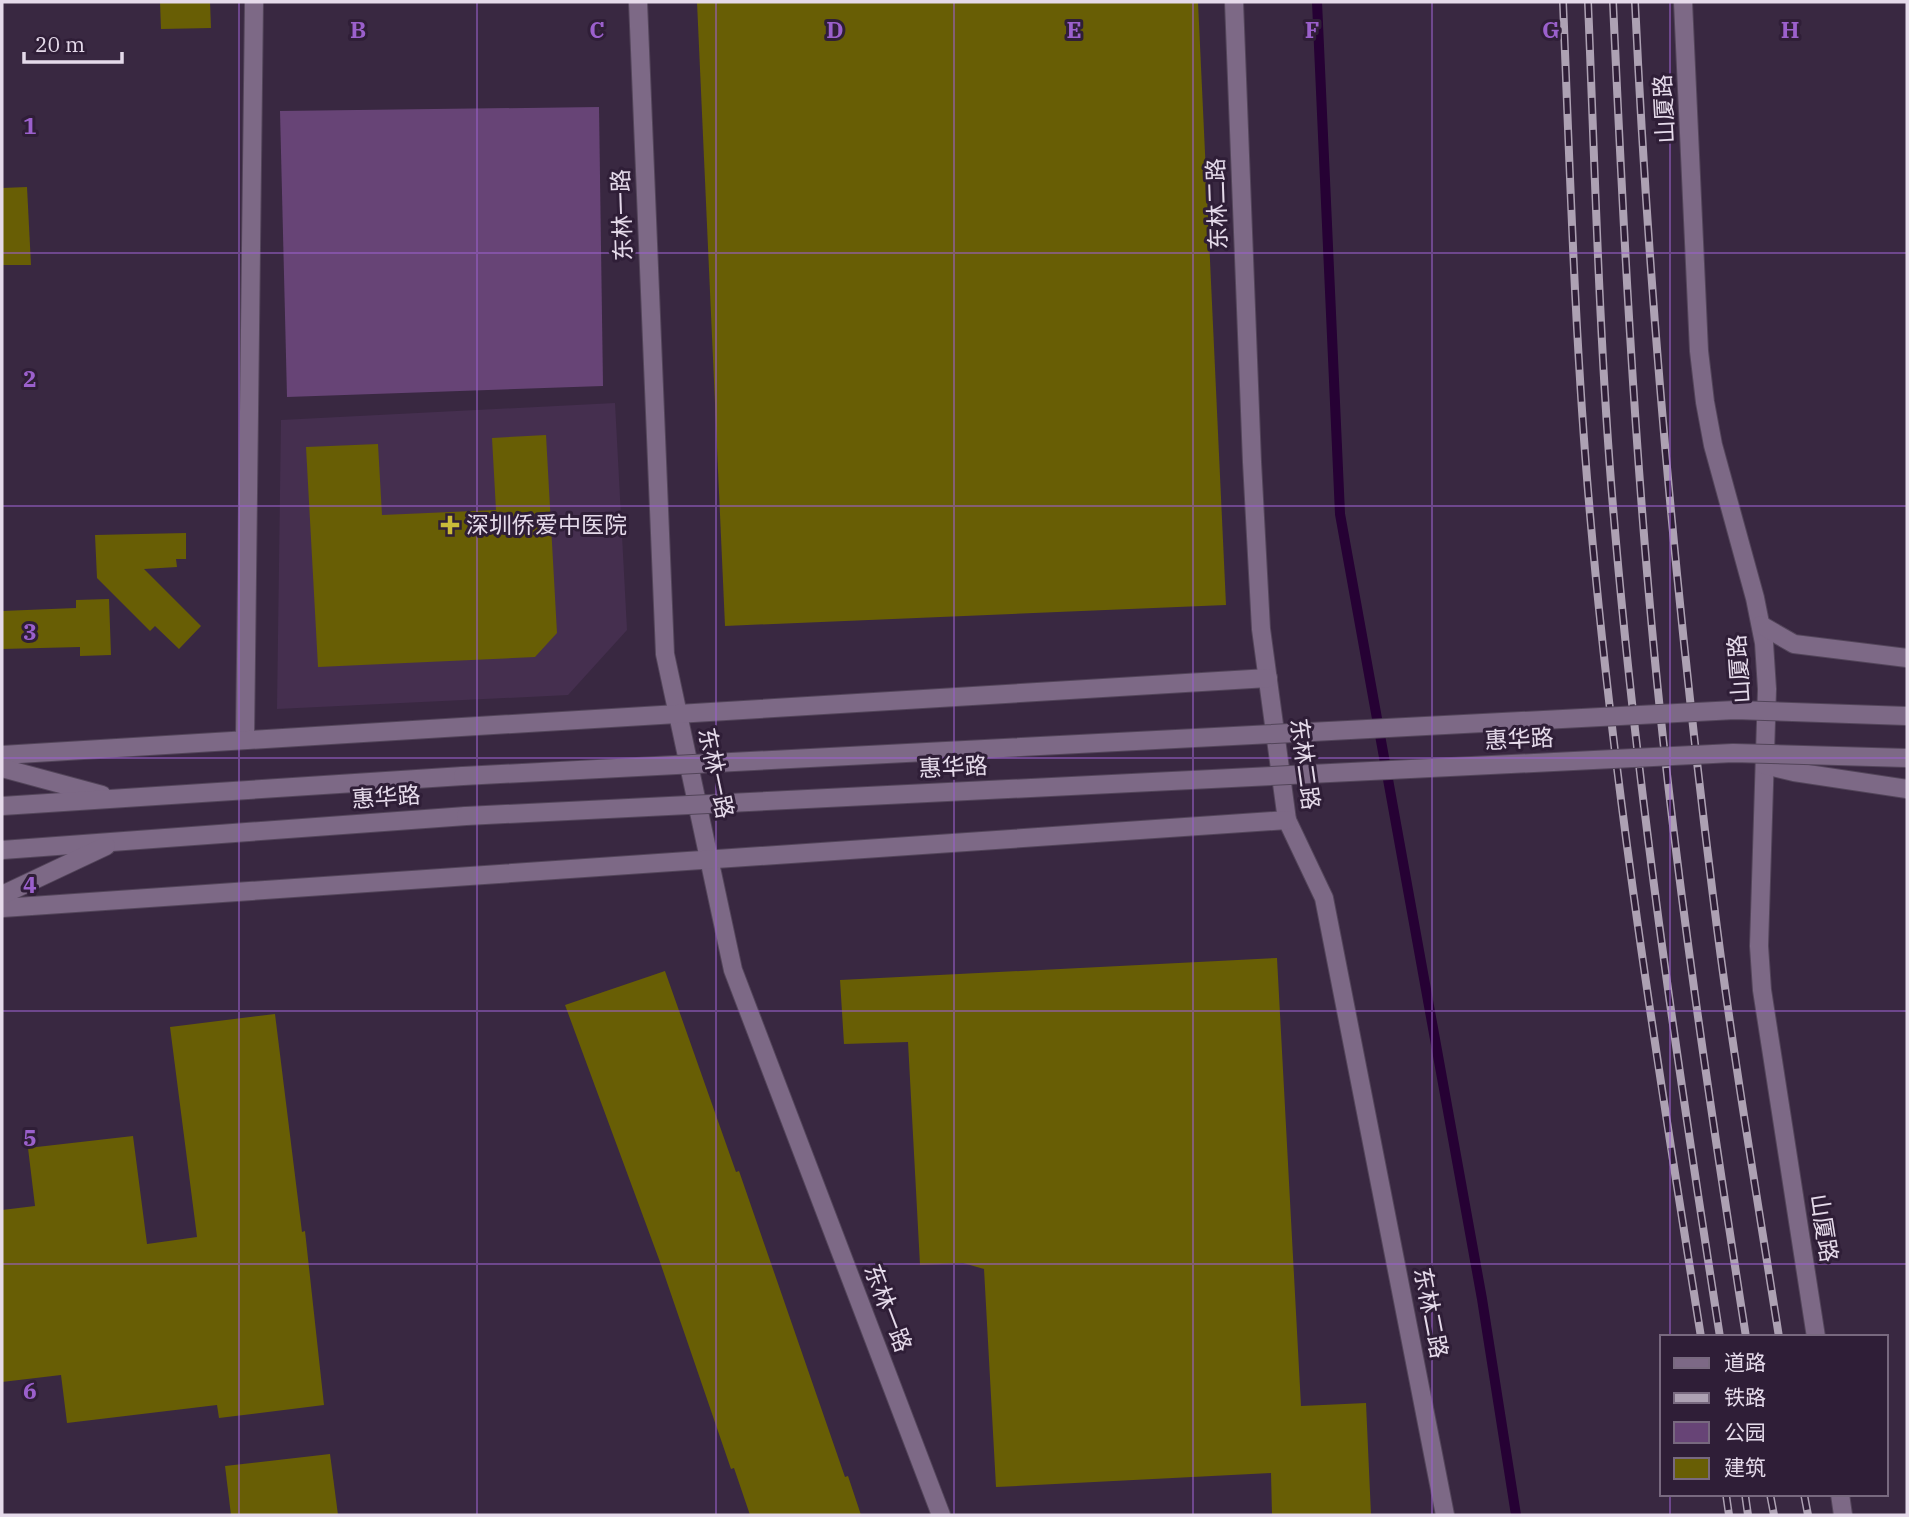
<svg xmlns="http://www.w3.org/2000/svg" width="1909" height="1517" viewBox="0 0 1909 1517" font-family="'IBM Plex Serif','Noto Sans SC',serif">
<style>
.built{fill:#452f4f}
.green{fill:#674476}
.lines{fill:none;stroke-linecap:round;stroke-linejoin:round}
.stream{stroke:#260134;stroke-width:10}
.building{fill:#685e05}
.lane-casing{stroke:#53455a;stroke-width:20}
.street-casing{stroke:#53455a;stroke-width:20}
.secondary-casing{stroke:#53455a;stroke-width:20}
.lane{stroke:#7d6986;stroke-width:18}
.street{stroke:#7d6986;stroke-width:18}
.secondary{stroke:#7d6986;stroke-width:18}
.rail-casing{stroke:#ada1b3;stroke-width:8}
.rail{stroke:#2f1e37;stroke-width:5;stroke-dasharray:16;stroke-linecap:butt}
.secondary-bridge-casing{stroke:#53455a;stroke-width:20;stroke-linecap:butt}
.secondary-bridge{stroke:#7d6986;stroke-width:18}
.grid{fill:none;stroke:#9b60cc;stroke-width:2;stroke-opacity:0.55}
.poi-dot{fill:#caba39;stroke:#2f1e37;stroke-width:2.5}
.labels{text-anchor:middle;stroke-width:6;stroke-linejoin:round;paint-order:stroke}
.street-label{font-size:23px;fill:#e5daea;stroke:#2f1e37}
.poi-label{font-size:23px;fill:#e5daea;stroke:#2f1e37;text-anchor:start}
.grid-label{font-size:23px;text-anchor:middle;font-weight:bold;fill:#9b60cc;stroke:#2f1e37;stroke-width:6;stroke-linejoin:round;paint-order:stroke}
</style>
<rect width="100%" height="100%" fill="#392841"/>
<path class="built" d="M 615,403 L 627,630 L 568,695 L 277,709 L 281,420 Z"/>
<path class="green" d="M 599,107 L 603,386 L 287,397 L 280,111 Z"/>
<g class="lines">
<path class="stream" d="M 1317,2 L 1340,514 L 1482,1299 L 1516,1515"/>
</g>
<g class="building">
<path d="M 160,2 L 210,2 L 211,28 L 161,29 Z"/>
<path d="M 697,2 L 1198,2 L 1226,605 L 725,626 Z"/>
<path d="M 27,187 L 31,265 L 2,265 L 2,188 Z"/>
<path d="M 546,435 L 557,633 L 535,657 L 318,667 L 306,447 L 378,444 L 382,515 L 496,510 L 492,438 Z"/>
<path d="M 186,533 L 186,559 L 176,559 L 177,567 L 144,569 L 201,626 L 179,649 L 155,626 L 150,631 L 97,578 L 95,535 Z"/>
<path d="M 109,599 L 111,655 L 80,656 L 80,647 L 2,649 L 2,611 L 76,608 L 76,600 Z"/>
<path d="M 1277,958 L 1301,1406 L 1366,1403 L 1371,1515 L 1272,1515 L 1271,1473 L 996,1487 L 984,1269 L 963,1263 L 920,1265 L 908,1042 L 844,1044 L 840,980 Z"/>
<path d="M 665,971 L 736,1172 L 739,1171 L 845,1477 L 848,1476 L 861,1515 L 750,1515 L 734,1468 L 731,1469 L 660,1262 L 565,1005 Z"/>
<path d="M 275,1014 L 302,1232 L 305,1231 L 324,1405 L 219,1418 L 217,1405 L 67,1423 L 61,1375 L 2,1382 L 2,1210 L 35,1206 L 28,1148 L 133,1136 L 147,1244 L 197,1237 L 170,1027 Z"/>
<path d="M 330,1454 L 338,1515 L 231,1515 L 225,1466 Z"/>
</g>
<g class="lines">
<defs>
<path id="lane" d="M 245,740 L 254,2"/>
<g id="street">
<path d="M 638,2 L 665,654 L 733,970 L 941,1515"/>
<path d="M 1234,2 L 1252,462 L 1261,629 L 1287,820 L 1324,898 L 1445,1515"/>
<path d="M 1683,2 L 1699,351 L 1705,402 L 1713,445 L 1755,598 L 1764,643 L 1767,689 L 1759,946 L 1762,990 L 1816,1337"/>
<path d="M 2,755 L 1268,678"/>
<path d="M 2,908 L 1287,820"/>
<path d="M 1840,1494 L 1843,1515"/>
</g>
<g id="secondary">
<path d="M 1761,625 L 1794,644 L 1907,658"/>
<path d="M 1765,765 L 1794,772 L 1907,789"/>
<path d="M 2,768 L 102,795"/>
<path d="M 2,806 L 463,776"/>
<path d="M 2,850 L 466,816"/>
<path d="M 2,895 L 106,846"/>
</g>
</defs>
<use href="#lane" class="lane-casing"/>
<use href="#street" class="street-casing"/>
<use href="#secondary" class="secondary-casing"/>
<use href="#lane" class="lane"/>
<use href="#street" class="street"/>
<use href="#secondary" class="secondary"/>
<defs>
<g id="rail">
<path d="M 1563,2 C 1570,173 1575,344 1590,514 C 1614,790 1657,1063 1701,1337"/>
<path d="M 1588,2 C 1595,170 1599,339 1613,507 C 1636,785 1677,1062 1720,1337"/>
<path d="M 1613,2 C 1623,222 1634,442 1655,661 C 1677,887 1711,1113 1746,1337"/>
<path d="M 1635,2 C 1649,300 1676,599 1713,896 C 1731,1043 1756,1190 1779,1337"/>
<path d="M 1726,1494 L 1729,1515"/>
<path d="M 1745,1494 L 1748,1515"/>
<path d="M 1770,1494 L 1774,1515"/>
<path d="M 1804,1494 L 1808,1515"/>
</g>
</defs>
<use href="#rail" class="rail-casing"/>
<use href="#rail" class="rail"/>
<defs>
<g id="secondary-bridge">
<path d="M 463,776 L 1735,710 L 1907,716"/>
<path d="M 466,816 L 1733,753 L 1907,758"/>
</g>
</defs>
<use href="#secondary-bridge" class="secondary-bridge-casing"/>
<use href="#secondary-bridge" class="secondary-bridge"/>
</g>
<path class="grid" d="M 239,2 L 239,1515M 477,2 L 477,1515M 716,2 L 716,1515M 954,2 L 954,1515M 1193,2 L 1193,1515M 1432,2 L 1432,1515M 1670,2 L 1670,1337M 2,253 L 1907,253M 2,506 L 1907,506M 2,758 L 1907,758M 2,1011 L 1907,1011M 2,1264 L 1907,1264M 1670,1494 L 1670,1515"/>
<path class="poi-dot" d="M446.5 514.5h7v7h7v7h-7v7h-7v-7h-7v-7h7z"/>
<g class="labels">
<g class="street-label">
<text transform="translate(1664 109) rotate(-93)" y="8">山厦路</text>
<text transform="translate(1217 204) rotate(-92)" y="8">东林二路</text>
<text transform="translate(622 215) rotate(-92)" y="8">东林一路</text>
<text transform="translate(1739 669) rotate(-94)" y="8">山厦路</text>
<text transform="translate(1519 739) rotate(-3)" y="8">惠华路</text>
<text transform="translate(1305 764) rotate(82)" y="8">东林二路</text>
<text transform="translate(953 767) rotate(-3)" y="8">惠华路</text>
<text transform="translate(716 773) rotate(78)" y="8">东林一路</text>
<text transform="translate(386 797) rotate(-4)" y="8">惠华路</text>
<text transform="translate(1824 1228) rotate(81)" y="8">山厦路</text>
<text transform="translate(888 1308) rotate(69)" y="8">东林一路</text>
<text transform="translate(1431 1313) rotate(79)" y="8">东林二路</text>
</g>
<g class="poi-label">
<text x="466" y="533">深圳侨爱中医院</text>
</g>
</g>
<g class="grid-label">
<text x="358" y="38">B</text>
<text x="597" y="38">C</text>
<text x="835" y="38">D</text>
<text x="1074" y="38">E</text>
<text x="1312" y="38">F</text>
<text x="1551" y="38">G</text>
<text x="1790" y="38">H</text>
<text x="30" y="134">1</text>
<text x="30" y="387">2</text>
<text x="30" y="640">3</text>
<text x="30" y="893">4</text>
<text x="30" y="1146">5</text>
<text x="30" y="1399">6</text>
</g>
<rect width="1909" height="1517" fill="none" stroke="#e5daea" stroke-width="7"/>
<rect x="1660" y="1335" width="228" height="161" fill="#2f1e37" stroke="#78697f" stroke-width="2"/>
<rect x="1674" y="1358" width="35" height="10" fill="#7d6986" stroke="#78697f" stroke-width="2"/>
<text x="1724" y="1370" font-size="21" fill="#e5daea">道路</text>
<rect x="1674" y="1393" width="35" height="10" fill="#ada1b3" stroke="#78697f" stroke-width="2"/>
<text x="1724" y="1405" font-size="21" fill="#e5daea">铁路</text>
<rect x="1674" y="1422" width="35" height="21" fill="#674476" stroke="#78697f" stroke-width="2"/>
<text x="1724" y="1440" font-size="21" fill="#e5daea">公园</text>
<rect x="1674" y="1458" width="35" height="21" fill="#685e05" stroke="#78697f" stroke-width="2"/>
<text x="1724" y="1475" font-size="21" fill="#e5daea">建筑</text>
<path d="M24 52v10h98v-10" fill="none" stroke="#e5daea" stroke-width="3.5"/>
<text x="35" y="52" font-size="21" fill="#e5daea" stroke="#2f1e37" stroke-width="5" paint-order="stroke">20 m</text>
</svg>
